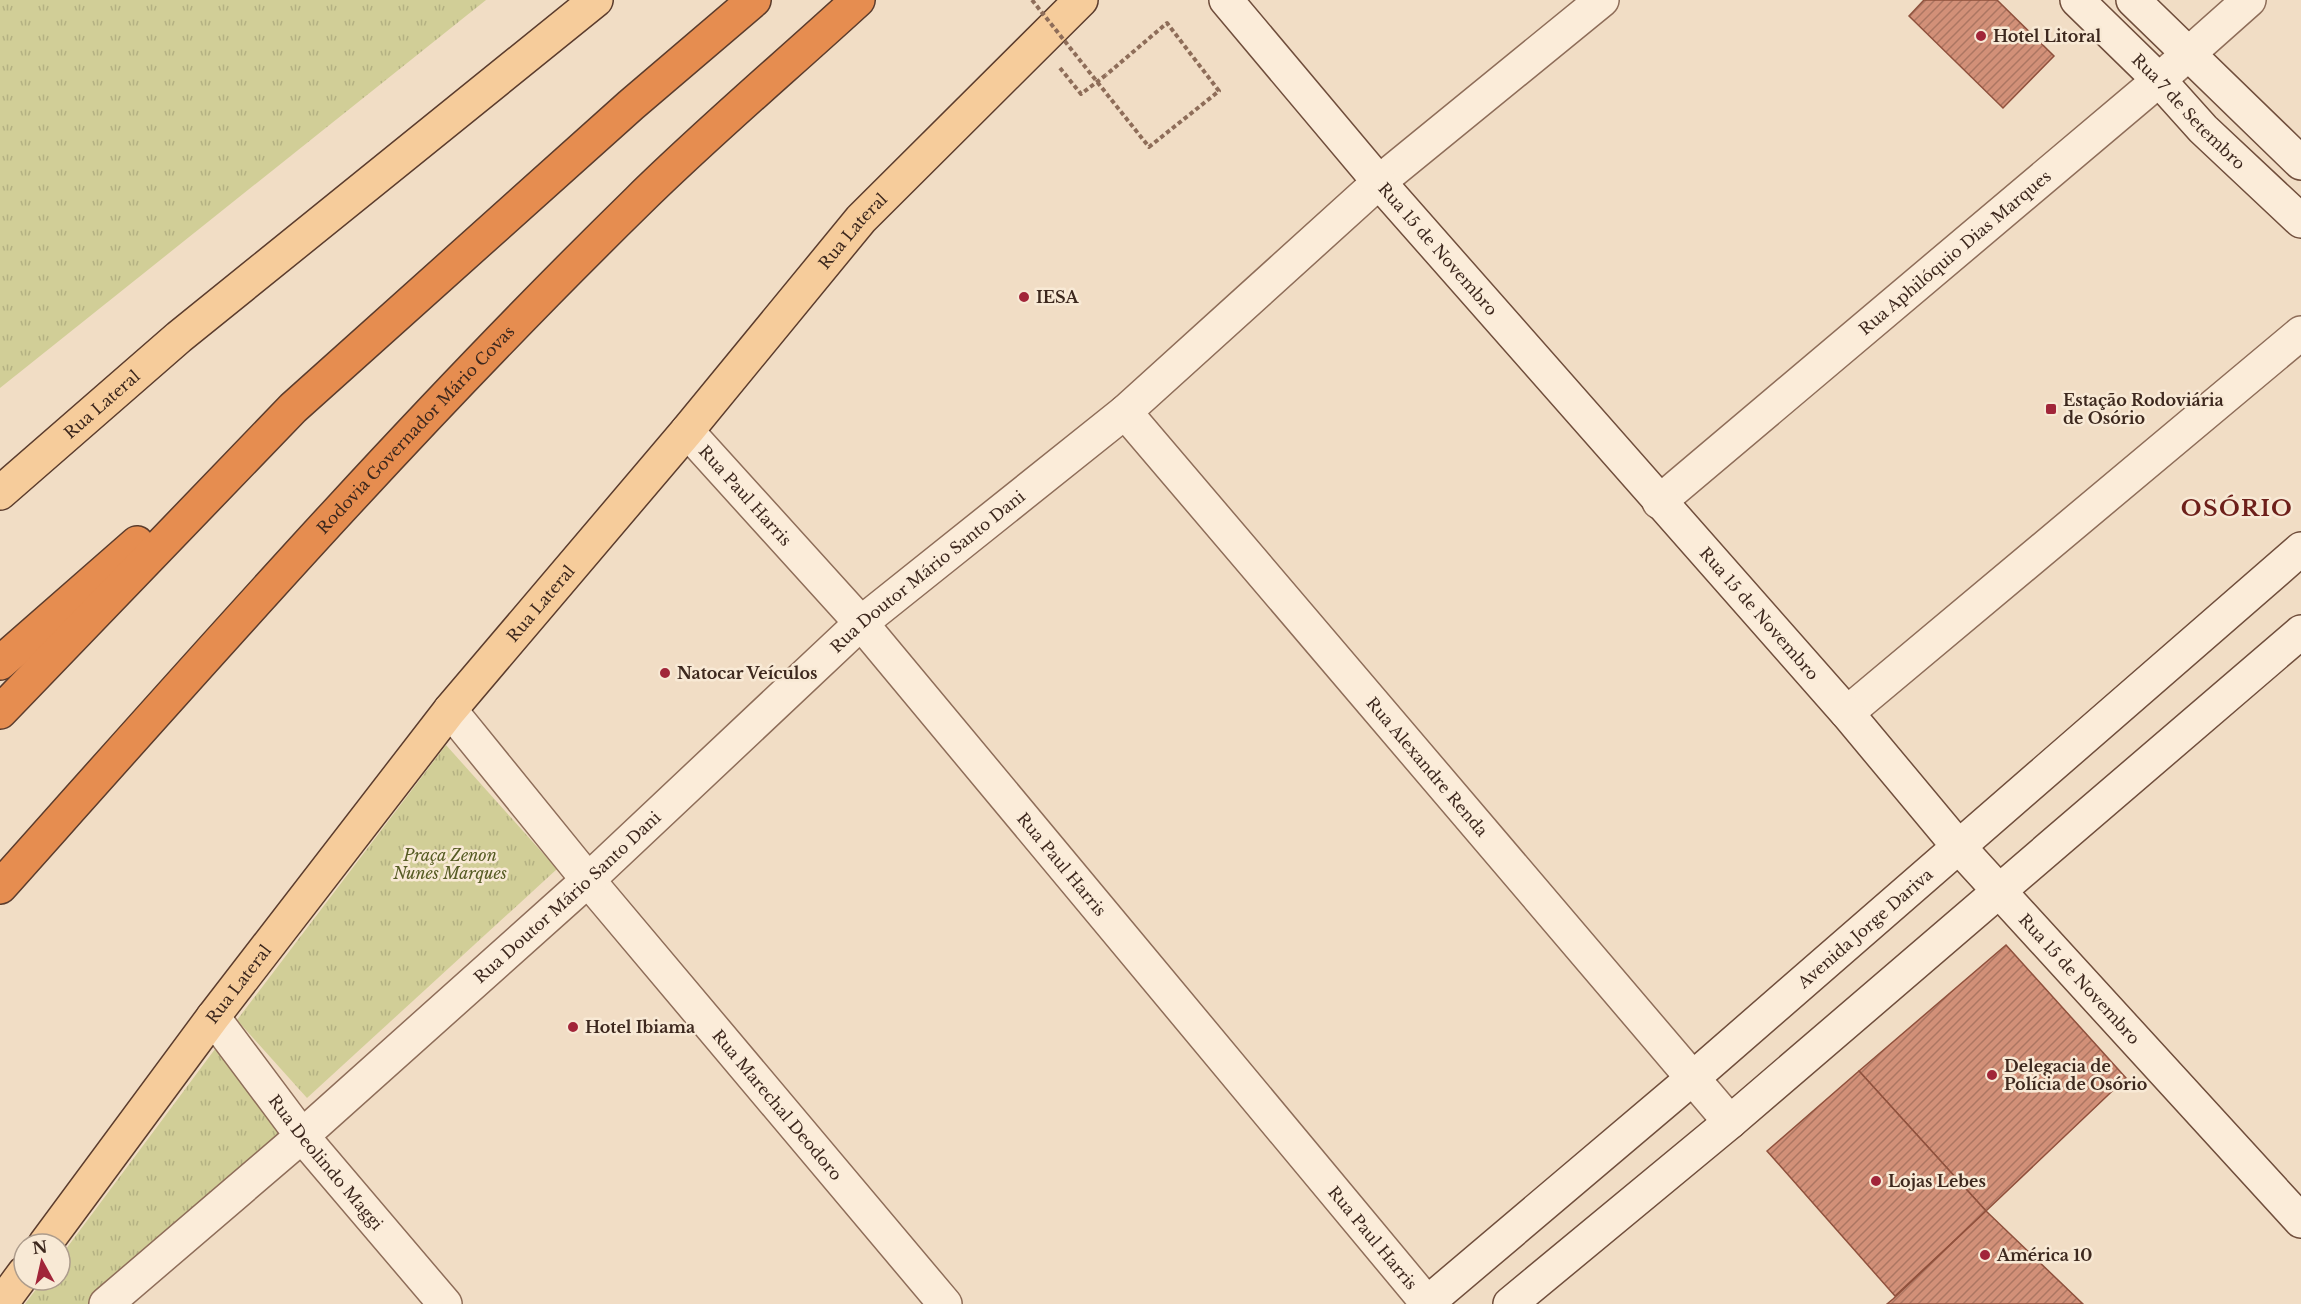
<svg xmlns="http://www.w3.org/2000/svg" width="2301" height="1304" viewBox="0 0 2301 1304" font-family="'Libre Baskerville',serif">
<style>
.grass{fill:url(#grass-tufts)}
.building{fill:url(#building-hatch);stroke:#8f513d;stroke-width:1.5}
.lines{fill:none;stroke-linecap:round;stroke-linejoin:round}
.street-casing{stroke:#8e6d59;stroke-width:36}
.secondary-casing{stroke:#704e3c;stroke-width:36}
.primary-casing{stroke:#5b3c2d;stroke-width:36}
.highway-casing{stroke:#5b3c2d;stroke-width:36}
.path{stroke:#8e6d59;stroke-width:4;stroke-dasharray:4.5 3;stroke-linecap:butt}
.street{stroke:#fbecd9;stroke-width:33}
.secondary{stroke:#fbecd9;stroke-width:33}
.primary{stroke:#f6cc9b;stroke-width:33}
.highway{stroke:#e68d50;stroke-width:33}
.path-bridge{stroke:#8e6d59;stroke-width:4;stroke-dasharray:4.5 3;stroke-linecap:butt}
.poi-dot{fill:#a12539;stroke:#f8e9d5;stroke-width:2}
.labels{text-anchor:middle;stroke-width:5;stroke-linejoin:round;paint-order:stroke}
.poi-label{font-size:16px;font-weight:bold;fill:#3d281e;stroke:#f8e9d5;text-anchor:start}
.street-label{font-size:16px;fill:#3d281e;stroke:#f8e9d5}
.park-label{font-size:16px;font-style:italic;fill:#555b23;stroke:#f8e9d5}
.district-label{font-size:22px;font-weight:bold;letter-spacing:1.5px;fill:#6d1f1a;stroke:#f8e9d5}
</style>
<defs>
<pattern id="grass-tufts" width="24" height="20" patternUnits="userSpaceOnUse" patternTransform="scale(1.5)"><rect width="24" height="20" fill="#d1ce97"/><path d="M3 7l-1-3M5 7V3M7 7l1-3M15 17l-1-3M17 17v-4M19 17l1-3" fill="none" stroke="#b4b182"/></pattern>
<pattern id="building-hatch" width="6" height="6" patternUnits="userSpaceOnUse" patternTransform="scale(1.5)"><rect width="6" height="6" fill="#d29078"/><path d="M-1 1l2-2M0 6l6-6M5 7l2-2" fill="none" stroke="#ac7662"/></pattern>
</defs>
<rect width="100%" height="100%" fill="#f1ddc5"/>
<g class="grass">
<path d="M 0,0 L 486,0 L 0,388 Z"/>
<path d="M 446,745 L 557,869 L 307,1098 L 237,1020 Z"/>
<path d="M 218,1045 L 288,1131 L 90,1304 L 25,1304 L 43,1280 L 60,1280 L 60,1257 Z"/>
</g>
<g class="building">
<path d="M 1924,0 L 1997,0 L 2054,56 L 2003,108 L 1909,16 Z"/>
<path d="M 2006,945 L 2126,1078 L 1986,1211 L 1859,1071 Z"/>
<path d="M 1859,1071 L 1986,1211 L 1895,1296 L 1767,1151 Z"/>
<path d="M 1986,1211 L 2083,1304 L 1887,1304 L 1893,1299 Z"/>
</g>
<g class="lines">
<defs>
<g id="street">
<path id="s1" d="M 1125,412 L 1730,1122"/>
<path id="s2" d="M 687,431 L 861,623 L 1428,1304"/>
<path id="s3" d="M 1659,502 L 2159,80 L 2249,0"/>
<path id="s4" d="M 450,710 L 588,880 L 945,1304"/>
<path d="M 1847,713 L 2301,333"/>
<path id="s5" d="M 213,1017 L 302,1136 L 445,1304"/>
<path id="s6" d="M 106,1304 L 302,1136 L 588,880 L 861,623 L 1125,412 L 1379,182 L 1602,0"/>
</g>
<g id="secondary">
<path id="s7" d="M 1226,0 L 1379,182 L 1847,713 L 1958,846 L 2301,1221"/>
<path id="s8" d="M 2077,0 L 2159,80 L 2203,129 L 2301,221"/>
<path d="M 2133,0 L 2301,163"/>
<path id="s9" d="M 1426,1304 L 1694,1077 L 2301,549"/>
<path d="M 1510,1304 L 1730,1122 L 2301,632"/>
</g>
<g id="primary">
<path id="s10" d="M 0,493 L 179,337 L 596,0"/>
<path id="s11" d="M 45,1244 L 213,1017 L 450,710 L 687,431 L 861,219 L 1081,0"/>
<path d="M 1,1304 L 24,1273"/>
</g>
<g id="highway">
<path d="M 0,663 L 137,543"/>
<path d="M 0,712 L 293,408 L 631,105 L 754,0"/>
<path id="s12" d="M 0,887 C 208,654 415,419 638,201 C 709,131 785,67 858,0"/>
</g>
</defs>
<use href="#street" class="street-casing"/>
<use href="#secondary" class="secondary-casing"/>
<use href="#primary" class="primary-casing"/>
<use href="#highway" class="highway-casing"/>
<path class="path" d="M 1060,68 L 1081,94 L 1106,75"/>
<use href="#street" class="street"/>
<use href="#secondary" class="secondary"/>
<use href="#primary" class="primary"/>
<use href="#highway" class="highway"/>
<path class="path-bridge" d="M 1032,0 L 1149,147 L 1219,91 L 1167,23 L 1106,75"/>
</g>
<g class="poi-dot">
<circle cx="1981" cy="36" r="6"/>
<circle cx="1024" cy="297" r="6"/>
<rect x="2045" y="403" width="12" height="12" rx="3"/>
<circle cx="665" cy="673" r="6"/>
<circle cx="573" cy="1027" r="6"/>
<circle cx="1992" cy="1075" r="6"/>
<circle cx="1876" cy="1181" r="6"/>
<circle cx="1985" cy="1255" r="6"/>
</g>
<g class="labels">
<g class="poi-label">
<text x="1993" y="42">Hotel Litoral</text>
<text x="1036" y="303">IESA</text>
<text x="2063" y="406">Estação Rodoviária<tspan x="2063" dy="18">de Osório</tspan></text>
<text x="677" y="679">Natocar Veículos</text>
<text x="585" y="1033">Hotel Ibiama</text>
<text x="2004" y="1072">Delegacia de<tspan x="2004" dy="18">Polícia de Osório</tspan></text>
<text x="1888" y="1187">Lojas Lebes</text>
<text x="1997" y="1261">América 10</text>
</g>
<g class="street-label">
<text dy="6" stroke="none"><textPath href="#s8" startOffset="158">Rua 7 de Setembro</textPath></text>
<text dy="6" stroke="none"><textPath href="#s11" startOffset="1296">Rua Lateral</textPath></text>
<text dy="6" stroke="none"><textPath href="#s7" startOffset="327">Rua 15 de Novembro</textPath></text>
<text dy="6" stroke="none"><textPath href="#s3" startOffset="387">Rua Aphilóquio Dias Marques</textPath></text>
<text dy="6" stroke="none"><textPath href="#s10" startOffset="135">Rua Lateral</textPath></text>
<text dy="6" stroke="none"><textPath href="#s12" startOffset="618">Rodovia Governador Mário Covas</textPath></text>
<text dy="6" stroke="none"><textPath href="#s2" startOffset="87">Rua Paul Harris</textPath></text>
<text dy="6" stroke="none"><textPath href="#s6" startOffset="1101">Rua Doutor Mário Santo Dani</textPath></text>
<text dy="6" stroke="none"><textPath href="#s11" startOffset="810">Rua Lateral</textPath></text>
<text dy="6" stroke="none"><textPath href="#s7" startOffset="813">Rua 15 de Novembro</textPath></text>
<text dy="6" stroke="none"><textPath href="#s1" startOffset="466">Rua Alexandre Renda</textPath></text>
<text dy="6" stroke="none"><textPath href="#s2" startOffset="573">Rua Paul Harris</textPath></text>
<text dy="6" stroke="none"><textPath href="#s6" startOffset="615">Rua Doutor Mário Santo Dani</textPath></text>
<text dy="6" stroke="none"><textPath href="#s9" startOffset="578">Avenida Jorge Dariva</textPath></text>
<text dy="6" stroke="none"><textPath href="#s7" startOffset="1299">Rua 15 de Novembro</textPath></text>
<text dy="6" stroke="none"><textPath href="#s11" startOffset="324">Rua Lateral</textPath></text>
<text dy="6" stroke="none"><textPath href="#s4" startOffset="513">Rua Marechal Deodoro</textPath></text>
<text dy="6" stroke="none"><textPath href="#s5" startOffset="184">Rua Deolindo Maggi</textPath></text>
<text dy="6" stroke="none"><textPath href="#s2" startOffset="1059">Rua Paul Harris</textPath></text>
</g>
<g class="park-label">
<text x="450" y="861">Praça Zenon<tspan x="450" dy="18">Nunes Marques</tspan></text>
</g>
<g class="district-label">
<text x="2237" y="516">OSÓRIO</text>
</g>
</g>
<g transform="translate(42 1262) rotate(352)"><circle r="28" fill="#f8e9d5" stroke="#ad9c8c" stroke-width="1.5"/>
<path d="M0-4.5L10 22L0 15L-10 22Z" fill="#a12539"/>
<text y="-9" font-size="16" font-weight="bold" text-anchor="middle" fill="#3d281e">N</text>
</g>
</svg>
